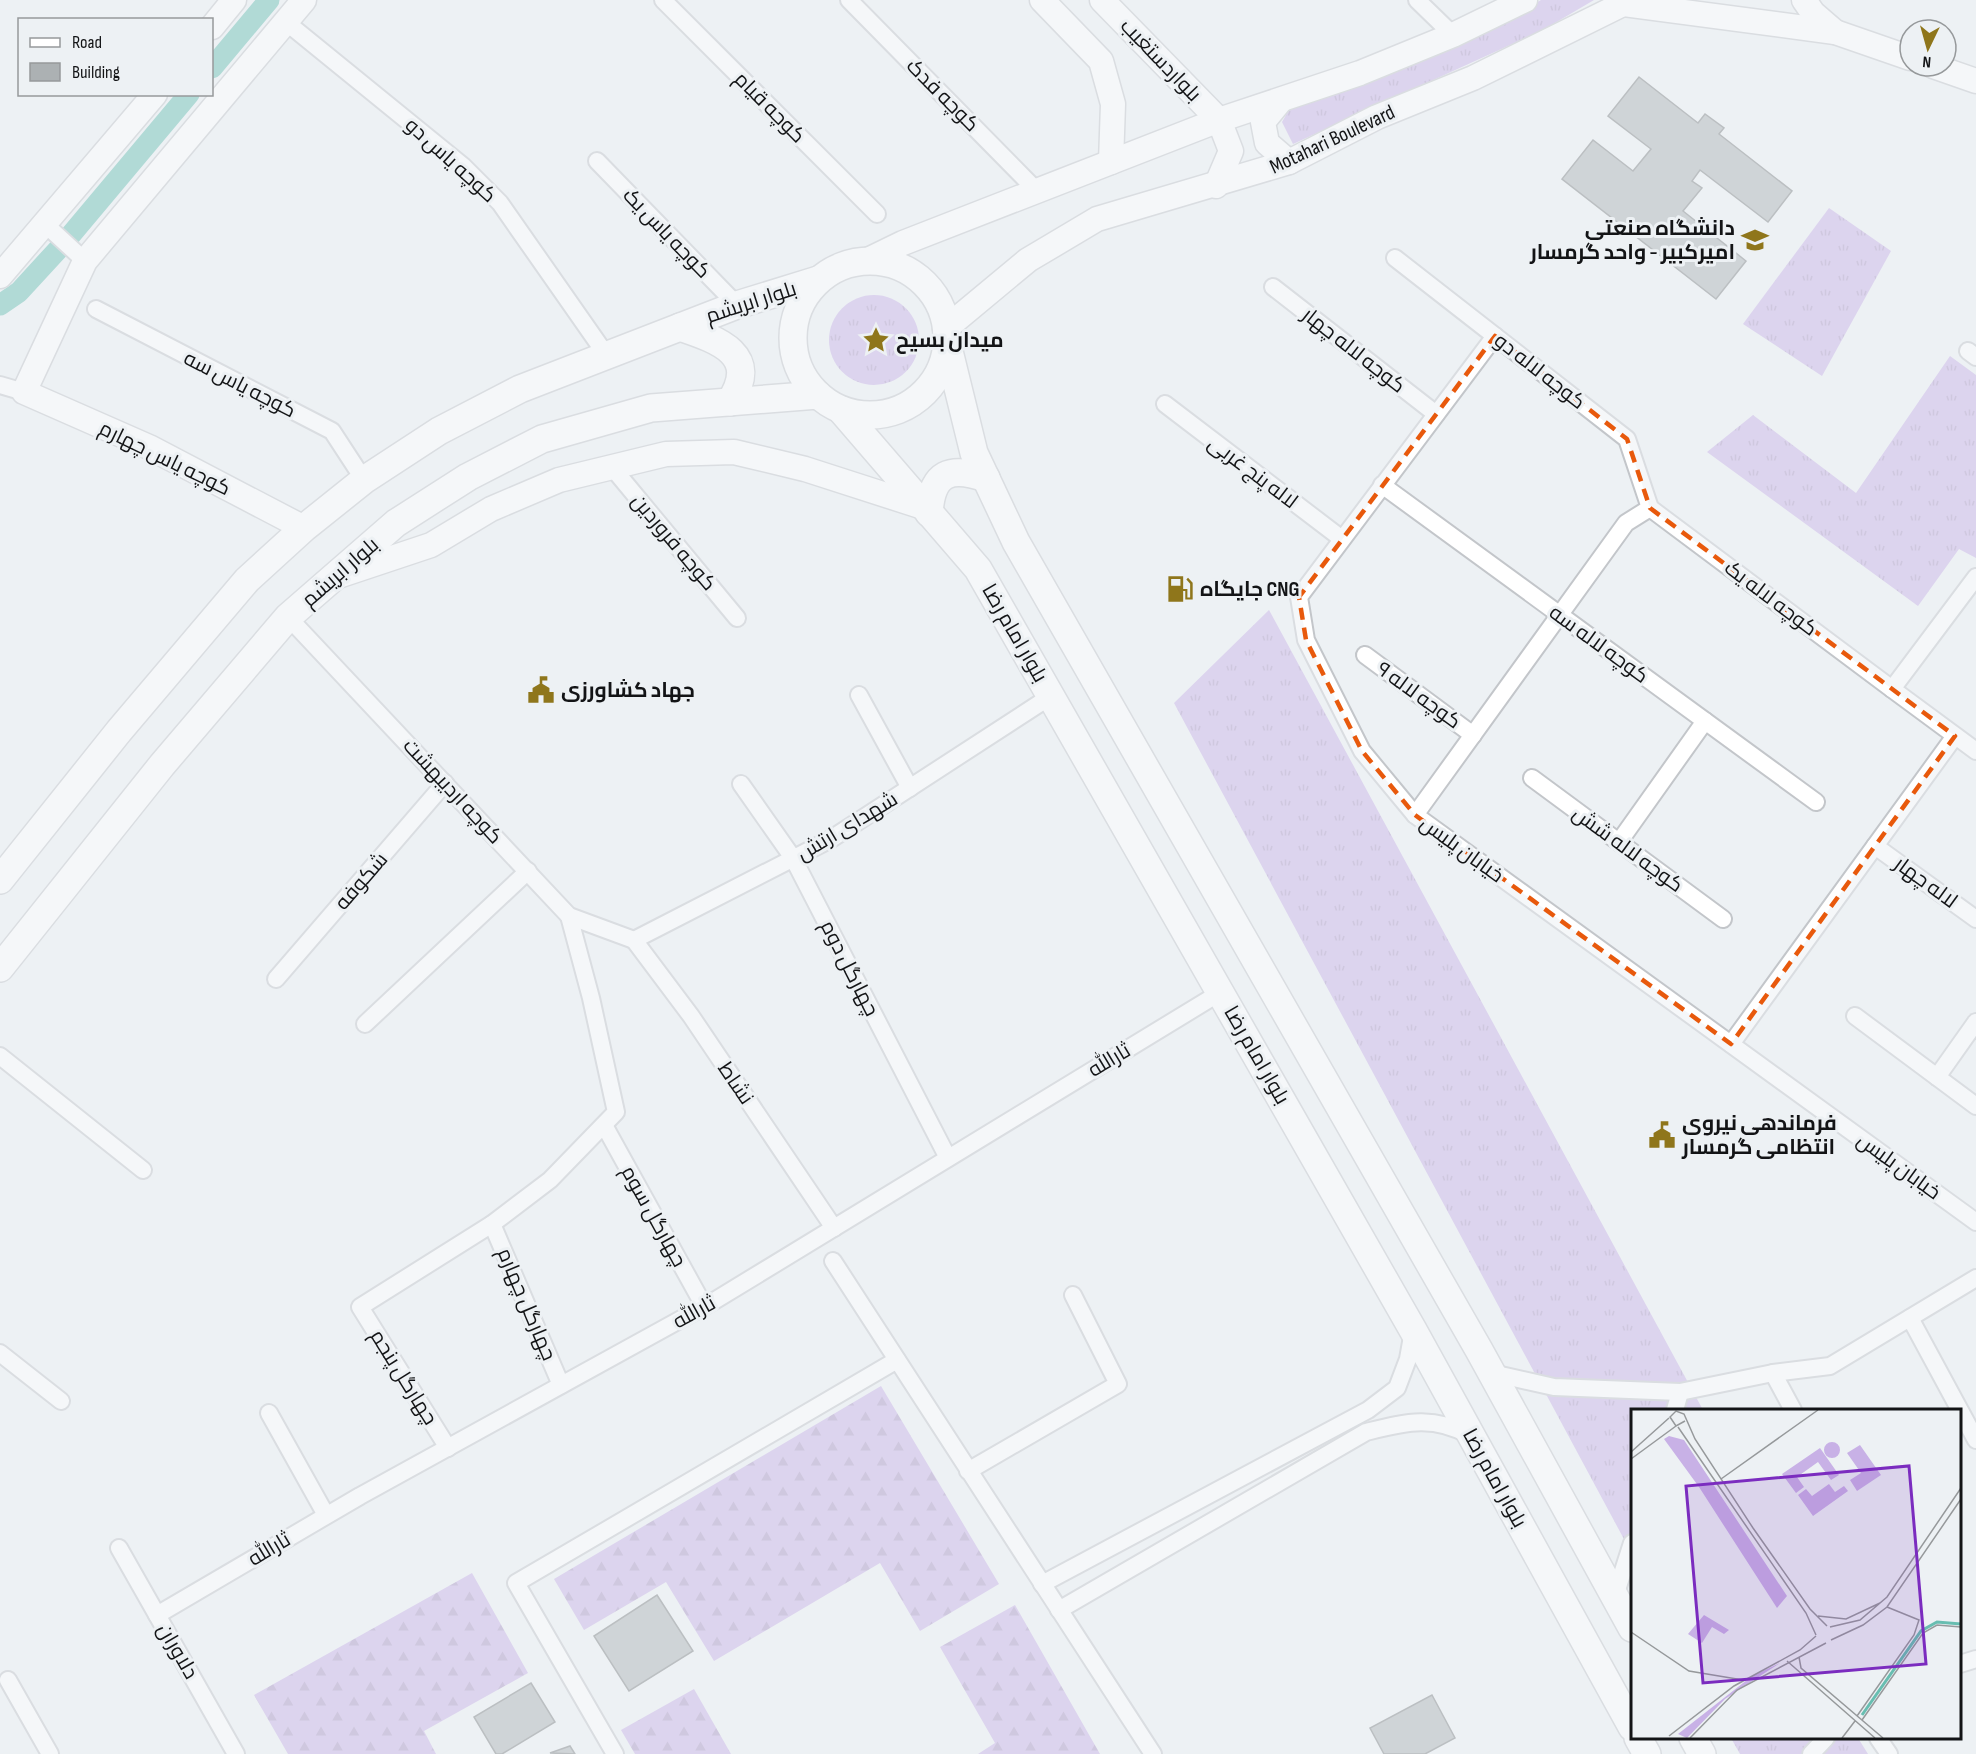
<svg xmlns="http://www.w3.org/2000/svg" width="1976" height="1754" viewBox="0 0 1976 1754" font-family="'Sofia Sans Condensed',Cairo,sans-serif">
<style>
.grass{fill:url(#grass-tufts)}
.forest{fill:url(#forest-firs)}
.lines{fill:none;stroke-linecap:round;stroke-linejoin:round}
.canal{stroke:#68beb1;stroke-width:21}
.building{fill:#acb1b3;stroke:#7f8485;stroke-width:1.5}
.street-casing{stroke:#c3c6ca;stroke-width:20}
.secondary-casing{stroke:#c3c6ca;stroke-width:27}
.primary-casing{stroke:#c3c6ca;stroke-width:30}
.street{stroke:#fff;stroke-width:16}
.secondary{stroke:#fff;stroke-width:24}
.primary{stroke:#fff;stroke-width:27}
.marked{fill:none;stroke:#e8590c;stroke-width:4.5;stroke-dasharray:12 8;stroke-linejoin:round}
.labels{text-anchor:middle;stroke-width:6;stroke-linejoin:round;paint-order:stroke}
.street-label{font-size:21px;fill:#131416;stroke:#edf1f4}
.poi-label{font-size:21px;font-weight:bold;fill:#131416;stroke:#edf1f4;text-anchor:start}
.inset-river{fill:none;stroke:#68beb1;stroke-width:3}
.inset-road{fill:none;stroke:#96999b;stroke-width:1.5}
.view{fill:#7b2cbf;fill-opacity:0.15;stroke:#7b2cbf;stroke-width:3}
.inset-edge{fill:none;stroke:#131416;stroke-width:3}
</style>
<defs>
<pattern id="grass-tufts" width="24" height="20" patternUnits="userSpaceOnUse" patternTransform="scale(1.5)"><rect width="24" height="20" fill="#c8b1e6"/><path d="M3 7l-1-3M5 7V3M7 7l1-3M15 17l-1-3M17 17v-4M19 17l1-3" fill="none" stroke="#ab97c5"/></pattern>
<pattern id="forest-firs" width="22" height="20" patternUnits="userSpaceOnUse" patternTransform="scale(1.5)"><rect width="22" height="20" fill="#c8b1e6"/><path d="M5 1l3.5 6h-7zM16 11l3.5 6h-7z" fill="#ab97c5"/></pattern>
</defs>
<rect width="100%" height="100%" fill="#edf1f4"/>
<g class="grass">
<path d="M 1541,0 L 1594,0 L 1543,30 L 1293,144 L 1282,122 L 1290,108 L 1486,32 Z"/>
<path d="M 1829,208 L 1891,251 L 1822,376 L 1743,324 Z"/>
<circle cx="874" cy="340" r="45"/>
<path d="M 1950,356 L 1976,375 L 1976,558 L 1959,549 L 1918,606 L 1707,452 L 1753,415 L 1856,493 Z"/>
<path d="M 1269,610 L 1703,1410 L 1632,1410 L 1632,1554 L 1174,703 Z"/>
<path d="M 1731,1738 L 1858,1738 L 1868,1754 L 1740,1754 Z"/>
</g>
<g class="forest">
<path d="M 881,1386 L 999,1584 L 920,1631 L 880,1563 L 714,1661 L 666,1582 L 584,1630 L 554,1579 Z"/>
<path d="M 472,1573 L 528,1673 L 424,1731 L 436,1754 L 288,1754 L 254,1695 Z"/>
<path d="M 1015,1605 L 1100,1754 L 978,1754 L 995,1743 L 940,1647 Z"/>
<path d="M 694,1689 L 731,1754 L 635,1754 L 621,1730 Z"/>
</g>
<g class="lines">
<g class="canal">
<path d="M 212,68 L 269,0"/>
<path d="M 0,305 L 19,292 L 64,243 L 189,94"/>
</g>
</g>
<g class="building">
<path d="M 1639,77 L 1698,123 L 1705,114 L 1724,128 L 1719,134 L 1792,191 L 1768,222 L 1700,170 L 1692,181 L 1702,188 L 1683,211 L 1746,261 L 1716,299 L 1562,179 L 1593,140 L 1633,171 L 1651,149 L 1608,116 Z"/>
<path d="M 657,1595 L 693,1651 L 629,1691 L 594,1636 Z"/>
<path d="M 531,1683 L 555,1722 L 502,1754 L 496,1754 L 474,1717 Z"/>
<path d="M 1432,1695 L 1455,1738 L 1425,1754 L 1384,1754 L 1370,1728 Z"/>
<path d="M 570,1746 L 575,1754 L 550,1753 Z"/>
</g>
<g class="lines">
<defs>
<g id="street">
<path d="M 663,0 L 877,214"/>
<path d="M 849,0 L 1037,191"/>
<path d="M 1417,0 L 1453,35"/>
<path d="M 286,22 L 463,166 L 500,203 L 607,356"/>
<path d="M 597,161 L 737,305"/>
<path d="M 46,225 L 85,261"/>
<path d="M 1395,258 L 1627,439 L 1650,508"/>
<path d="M 1273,287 L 1436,414"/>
<path d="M 96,309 L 332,431 L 364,480"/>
<path d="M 1495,336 L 1299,597 L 1306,640 L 1362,751 L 1415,815 L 1976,1222"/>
<path d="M 1968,351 L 1976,357"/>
<path d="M 0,385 L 24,392"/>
<path d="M 1165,404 L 1342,539"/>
<path d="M 611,466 L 737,618"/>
<path d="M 1382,485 L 1816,802"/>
<path d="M 1650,508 L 1892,689"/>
<path d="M 1976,577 L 1892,689 L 1976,751"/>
<path d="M 288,617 L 569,916 L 634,940"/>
<path d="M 1365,655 L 1473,735"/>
<path d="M 859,695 L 910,788"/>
<path d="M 1532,778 L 1723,919"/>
<path d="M 741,784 L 793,858 L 948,1158"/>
<path d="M 1415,815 L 1626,523 L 1650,508"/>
<path d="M 1619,842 L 1705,721"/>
<path d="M 1875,846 L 1976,919"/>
<path d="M 634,940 L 831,839 L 1051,696"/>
<path d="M 634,940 L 691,1016 L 834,1228"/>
<path d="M 276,979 L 445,783"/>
<path d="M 1855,1016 L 1976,1106"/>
<path d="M 365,1024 L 528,871"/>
<path d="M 1731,1044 L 1955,736"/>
<path d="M 0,1056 L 143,1170"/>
<path d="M 1937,1077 L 1976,1022"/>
<path d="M 604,1125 L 704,1306"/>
<path d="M 492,1224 L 561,1385"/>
<path d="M 833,1261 L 1153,1754"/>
<path d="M 1910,1318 L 1976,1440"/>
<path d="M 0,1353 L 61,1401"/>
<path d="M 1492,1373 L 1554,1387 L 1680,1392 L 1773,1373 L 1830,1366 L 1976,1278"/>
<path d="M 1773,1373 L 1793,1410"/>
<path d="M 1675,1410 L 1680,1392"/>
<path d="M 269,1413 L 326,1515"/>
<path d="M 448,1448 L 360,1307 L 492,1224 L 550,1180 L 616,1112 L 591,998 L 569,916"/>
<path d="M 968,1471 L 1118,1384 L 1073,1295"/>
<path d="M 119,1548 L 236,1754"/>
<path d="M 1042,1584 L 1368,1410 L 1397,1388 L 1408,1359 L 1413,1331"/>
<path d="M 1615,1596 L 1632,1543"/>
<path d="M 1059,1610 L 1366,1432 C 1407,1422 1433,1415 1471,1436"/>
<path d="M 157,1615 L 360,1496 L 714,1301 L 1221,992"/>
<path d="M 1960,1664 L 1976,1659"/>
<path d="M 8,1680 L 50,1754"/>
<path d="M 1878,1738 L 1889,1754"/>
<path d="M 615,1754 L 516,1583 L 897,1360"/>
<path d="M 1811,1754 L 1826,1738"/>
</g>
<g id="secondary">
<path d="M 1042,0 L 1101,61 L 1113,104 L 1111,162"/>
<path d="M 1102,0 L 1219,120 L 1231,151 L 1216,186"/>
<path d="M 1804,0 L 1813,13 L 1835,32"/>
<path d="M 1624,4 L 1835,32 L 1910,58"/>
<path d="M 212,27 L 234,0"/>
<path d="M 1933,66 L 1976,81"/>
<path d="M 1281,100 L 1263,122 L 1267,143 L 1289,162"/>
<path d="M 866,261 L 903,243 L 1219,120 L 1360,73 L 1453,35 L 1525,0"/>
<path d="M 0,276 L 155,94"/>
<path d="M 945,329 L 1028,260 L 1097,219 L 1289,162 L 1377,117 L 1473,78 L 1631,0"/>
<path d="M 304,528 L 149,447 L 24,392 L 85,261 L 304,0"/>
<path d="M 335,577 L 431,545 L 491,509 L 559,480 L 666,454 L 734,452 L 805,469 L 923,507"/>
</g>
<g id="primary">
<circle cx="870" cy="338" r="77"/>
<path d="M 680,327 C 718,340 761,354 730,402"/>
<path d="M 947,343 L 974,453 L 1016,542 L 1479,1350 L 1632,1628"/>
<path d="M 841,410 L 978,569 L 1413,1330 L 1632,1727"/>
<path d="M 929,513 C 932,472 950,466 986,478"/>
<path d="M 0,880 L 119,731 L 247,580 L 304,528 L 364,480 L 439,431 L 520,389 L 737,305 L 818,280"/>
<path d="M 0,968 L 162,765 L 288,617 L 396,523 L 468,477 L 542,439 L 651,408 L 818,395"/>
<path d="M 1638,1738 L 1647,1754"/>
<path d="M 1693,1738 L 1702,1754"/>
</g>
</defs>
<use href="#street" class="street-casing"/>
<use href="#secondary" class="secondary-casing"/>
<use href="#primary" class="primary-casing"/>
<use href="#street" class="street"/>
<use href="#secondary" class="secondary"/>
<use href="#primary" class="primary"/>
</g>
<path d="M0 0H1976V1754H0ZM 1495,336 L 1627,439 L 1650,508 L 1955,736 L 1731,1044 L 1415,815 L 1362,751 L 1306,640 L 1299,597 Z" fill="#edf1f4" fill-opacity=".55" fill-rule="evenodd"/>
<path class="marked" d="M 1495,336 L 1627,439 L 1650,508 L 1955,736 L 1731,1044 L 1415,815 L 1362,751 L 1306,640 L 1299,597 Z"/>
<defs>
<symbol id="university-bare" viewBox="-9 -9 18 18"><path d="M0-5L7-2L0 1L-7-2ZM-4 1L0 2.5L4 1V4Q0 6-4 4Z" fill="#8f761b" stroke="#edf1f4" stroke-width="2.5" paint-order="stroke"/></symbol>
<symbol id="sight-bare" viewBox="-9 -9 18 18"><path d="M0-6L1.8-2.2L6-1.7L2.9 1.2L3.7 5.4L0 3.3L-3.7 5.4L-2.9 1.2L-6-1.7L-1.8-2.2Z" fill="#8f761b" stroke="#edf1f4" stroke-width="2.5" paint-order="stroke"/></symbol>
<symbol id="fuel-bare" viewBox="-9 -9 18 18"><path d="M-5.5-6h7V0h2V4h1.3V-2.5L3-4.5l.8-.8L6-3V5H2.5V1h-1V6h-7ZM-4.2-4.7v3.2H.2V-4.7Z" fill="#8f761b" stroke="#edf1f4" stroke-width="2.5" paint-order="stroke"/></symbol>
<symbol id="civic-bare" viewBox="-9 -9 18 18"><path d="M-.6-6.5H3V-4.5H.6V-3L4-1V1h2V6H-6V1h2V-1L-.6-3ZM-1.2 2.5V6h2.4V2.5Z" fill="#8f761b" stroke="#edf1f4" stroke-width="2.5" paint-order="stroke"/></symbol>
</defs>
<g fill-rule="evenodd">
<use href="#university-bare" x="1736" y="221" width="38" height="38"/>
<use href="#sight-bare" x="857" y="321" width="38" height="38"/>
<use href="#fuel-bare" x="1161" y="570" width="38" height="38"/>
<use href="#civic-bare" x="522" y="671" width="38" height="38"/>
<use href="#civic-bare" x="1643" y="1116" width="38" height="38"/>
</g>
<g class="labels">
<g class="street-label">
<text transform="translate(1161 60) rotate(46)" y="7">بلواردستغیب</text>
<text transform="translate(943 95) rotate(45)" y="7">کوچه فدک</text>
<text transform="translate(770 107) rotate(45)" y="7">کوچه قیام</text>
<text transform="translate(1332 139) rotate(-25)" y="7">Motahari Boulevard</text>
<text transform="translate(451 160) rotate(42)" y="7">کوچه یاس دو</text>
<text transform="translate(667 233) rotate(46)" y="7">کوچه یاس یک</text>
<text transform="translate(751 302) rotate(-18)" y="7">بلوار ابریشم</text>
<text transform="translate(1354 350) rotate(38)" y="7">کوچه لاله چهار</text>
<text transform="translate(1540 371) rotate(38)" y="7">کوچه لاله دو</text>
<text transform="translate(240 384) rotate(27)" y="7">کوچه یاس سه</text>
<text transform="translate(165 458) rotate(26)" y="7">کوچه یاس چهارم</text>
<text transform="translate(1253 472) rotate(37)" y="7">لاله پنج غربی</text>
<text transform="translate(674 542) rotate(50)" y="7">کوچه فروردین</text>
<text transform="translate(340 572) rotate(-41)" y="7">بلوار ابریشم</text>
<text transform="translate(1771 598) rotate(37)" y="7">کوچه لاله یک</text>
<text transform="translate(1015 633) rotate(60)" y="7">بلوار امام رضا</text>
<text transform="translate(1599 644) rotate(36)" y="7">کوچه لاله سه</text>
<text transform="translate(1419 695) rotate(36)" y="7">کوچه لاله ۹</text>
<text transform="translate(453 791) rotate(47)" y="7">کوچه اردیبهشت</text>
<text transform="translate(847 826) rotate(-31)" y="7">شهدای ارتش</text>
<text transform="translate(1462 849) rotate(36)" y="7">خیابان پلیس</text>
<text transform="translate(1628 849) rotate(36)" y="7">کوچه لاله شش</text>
<text transform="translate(361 881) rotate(-49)" y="7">شکوفه</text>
<text transform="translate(1926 882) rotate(36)" y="7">لاله چهار</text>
<text transform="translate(850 968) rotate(63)" y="7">چهارگل دوم</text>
<text transform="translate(1257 1055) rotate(60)" y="7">بلوار امام رضا</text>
<text transform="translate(1109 1060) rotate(-31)" y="7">ثارالله</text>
<text transform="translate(736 1083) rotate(56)" y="7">نشاط</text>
<text transform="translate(1899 1166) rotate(36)" y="7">خیابان پلیس</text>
<text transform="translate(654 1216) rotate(61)" y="7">چهارگل سوم</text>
<text transform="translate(527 1304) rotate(67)" y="7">چهارگل چهارم</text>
<text transform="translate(694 1312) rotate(-29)" y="7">ثارالله</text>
<text transform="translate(404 1377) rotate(58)" y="7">چهارگل پنجم</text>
<text transform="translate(1495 1478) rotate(61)" y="7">بلوار امام رضا</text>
<text transform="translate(269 1549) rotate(-31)" y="7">ثارالله</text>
<text transform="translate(178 1651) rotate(60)" y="7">دلاوران</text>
</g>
<g class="poi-label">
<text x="1735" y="235" text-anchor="end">دانشگاه صنعتی<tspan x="1735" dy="24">امیرکبیر - واحد گرمسار</tspan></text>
<text x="896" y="347">میدان بسیح</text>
<text x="1200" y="596">جایگاه CNG</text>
<text x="561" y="697">جهاد کشاورزی</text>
<text x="1682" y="1130">فرماندهی نیروی<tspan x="1682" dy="24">انتظامی گرمسار</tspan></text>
</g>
</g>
<g transform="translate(1631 1409)">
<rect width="330" height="330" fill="#edf1f4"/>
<path d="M 38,27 L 53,31 L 156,187 L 146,199 L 68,78 L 33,30 ZM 73,206 L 98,221 L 93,225 L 81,218 L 71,234 L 57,225 ZM 149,254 L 94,290 L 56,329 L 47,325 L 121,267 Z" fill="#c8b1e6"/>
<path d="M193 41a8 8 0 1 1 16 0a8 8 0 1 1-16 0ZM 229,36 L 250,66 L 226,82 L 219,71 L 230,64 L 216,44 ZM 189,39 L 208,66 L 200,71 L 187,53 L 166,68 L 173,78 L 165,84 L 151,65 ZM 198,75 L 204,83 L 213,77 L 217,82 L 182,107 L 167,86 L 175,80 L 181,87 Z" fill="#c8b1e6"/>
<path class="inset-river" d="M 231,306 L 290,222 L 306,213 L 330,215"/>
<path class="inset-road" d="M 54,12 L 45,17 L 39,8 L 45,2 L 53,5 L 64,30 L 122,119 L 179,200 L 196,217M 47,18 L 175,204 L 185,226M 0,43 L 38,9M 0,50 L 45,17M 90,70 L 187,1M 187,207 L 215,210 L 249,194M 199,218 L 229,211 L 256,188 L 330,79M 0,223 L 58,262 L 112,271M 200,231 L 232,216 L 256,198 L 330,90M 168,248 L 170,259 L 252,329M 156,252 L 244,329M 226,307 L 283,226 L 288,211 L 256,198M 231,311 L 292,224 L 306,216 L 330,218M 38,327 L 103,277 L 169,241 L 185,227M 59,329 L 106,281 L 195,234M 211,329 L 224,312"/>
<path class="view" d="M 278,57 L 295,255 L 72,274 L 55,77 Z"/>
<rect width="330" height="330" class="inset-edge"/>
</g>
<rect x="18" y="18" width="195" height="78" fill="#edf1f4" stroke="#96999b" stroke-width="1.5"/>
<rect x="30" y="38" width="30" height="9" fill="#ffffff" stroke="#96999b" stroke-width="1.5"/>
<text x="72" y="48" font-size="18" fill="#131416">Road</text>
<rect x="30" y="63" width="30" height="18" fill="#acb1b3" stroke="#96999b" stroke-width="1.5"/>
<text x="72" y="78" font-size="18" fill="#131416">Building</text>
<g transform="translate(1928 48) rotate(185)"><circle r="28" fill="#edf1f4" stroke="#96999b" stroke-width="1.5"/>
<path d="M0-4.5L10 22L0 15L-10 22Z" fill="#8f761b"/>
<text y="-9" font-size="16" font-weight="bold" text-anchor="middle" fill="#131416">N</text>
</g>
</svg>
